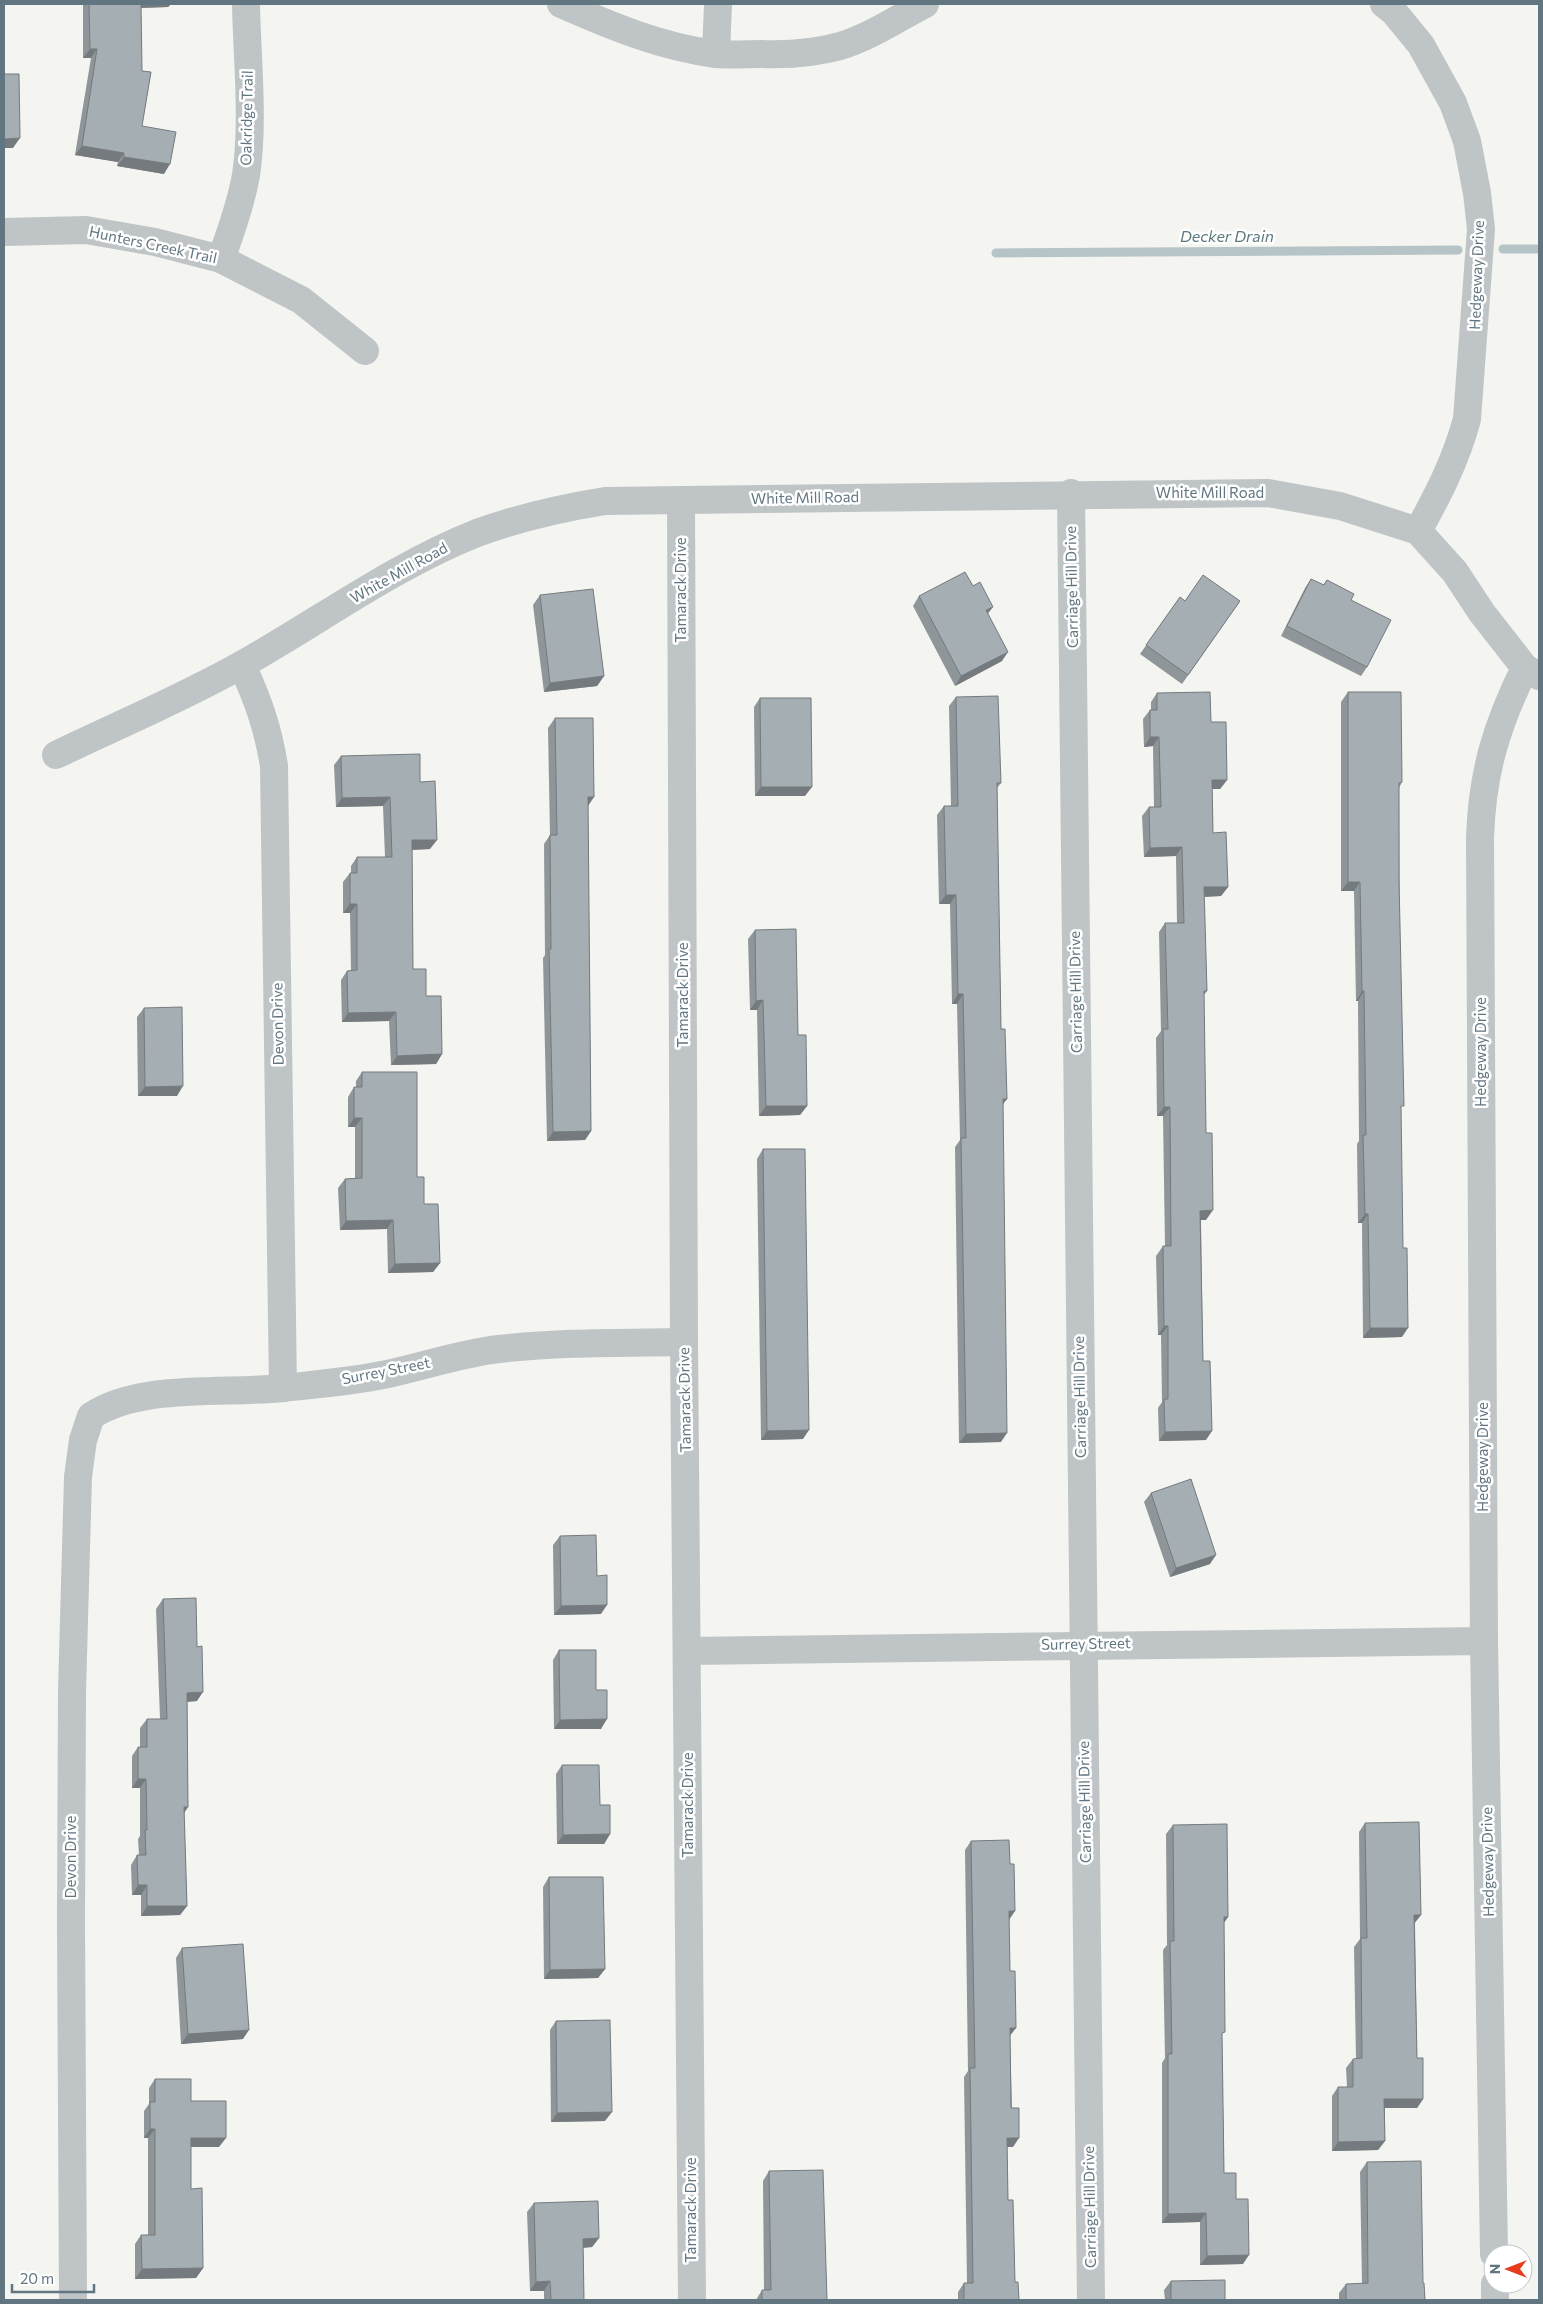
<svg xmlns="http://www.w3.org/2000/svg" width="1543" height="2304" viewBox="0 0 1543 2304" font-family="Commissioner,sans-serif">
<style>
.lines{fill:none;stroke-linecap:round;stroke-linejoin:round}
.stream{stroke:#b6c4c7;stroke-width:9}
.minor{stroke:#bfc4c6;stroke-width:28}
.wall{fill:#8e969a}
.shaded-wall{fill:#747a7d}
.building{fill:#a5afb3;stroke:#747a7d}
.labels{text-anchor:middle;stroke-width:5;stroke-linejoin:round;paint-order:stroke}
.street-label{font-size:15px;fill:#627682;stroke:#fff}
.water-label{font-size:16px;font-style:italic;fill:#5e797f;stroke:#fff}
</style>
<rect width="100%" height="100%" fill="#f4f4f0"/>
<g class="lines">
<g class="stream">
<path d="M 1503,249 L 1539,249"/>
<path d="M 996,253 L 1458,250"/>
</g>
<g class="minor">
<path d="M 561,4 C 611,26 661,47 716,54 C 731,55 746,54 761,54 C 788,55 815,53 840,46 C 870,37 898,18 925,4"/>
<path d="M 1384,4 L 1394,12 L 1421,45 L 1453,103 L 1467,141 L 1477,193 L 1481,229 L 1467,419 C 1456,460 1438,495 1418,531"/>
<path d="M 716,54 L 718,4"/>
<path d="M 4,232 L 86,230 L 155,242 L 221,259 L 301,300 L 365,351"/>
<path d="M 221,259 C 231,232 241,204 246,175 C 254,123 247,57 246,4"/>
<path d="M 1071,493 L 1091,2300"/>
<path d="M 681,500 L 684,1342 L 692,2300"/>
<path d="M 242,665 C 258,700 268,728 274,766 L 283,1388"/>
<path d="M 56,755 C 118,725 183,698 243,664 C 321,620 394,566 477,533 C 518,518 562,508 605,501 L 1268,493 L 1340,506 L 1418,531 L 1455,572 L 1482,613 L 1525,668 L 1539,676"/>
<path d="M 687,1651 L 1484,1641"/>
<path d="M 1494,2254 L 1484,1641 L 1480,838 C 1482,774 1496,726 1525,668"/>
<path d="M 1495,2284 L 1495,2300"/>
<path d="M 73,2300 L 71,1920 L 72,1692 L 78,1477 L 83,1440 L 91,1416 C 141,1383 225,1394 284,1388 C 319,1384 357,1381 392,1373 C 428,1365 463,1353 499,1349 C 560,1342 623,1343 684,1342"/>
</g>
</g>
<g class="wall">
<path d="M 83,4 L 171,4 L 168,7 L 141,8 L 142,126 L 164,174 L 117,166 L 118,162 L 75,155 L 91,58 L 83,58 Z"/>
<path d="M 1311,579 L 1323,585 L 1327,580 L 1351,600 L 1367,667 L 1361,676 L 1281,636 L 1305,588 Z"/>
<path d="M 540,595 L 604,676 L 597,686 L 544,692 L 533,605 Z"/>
<path d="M 919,596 L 988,614 L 1002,661 L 955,686 L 913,606 Z"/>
<path d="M 1180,597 L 1185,601 L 1240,601 L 1182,684 L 1140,654 Z"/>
<path d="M 1348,692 L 1402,782 L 1399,788 L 1402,1337 L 1363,1338 L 1362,1223 L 1358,1223 L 1357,1144 L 1359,1141 L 1358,1001 L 1356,1001 L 1354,891 L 1341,891 L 1341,702 Z"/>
<path d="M 1157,693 L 1211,722 L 1227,780 L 1220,789 L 1212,789 L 1213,833 L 1228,887 L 1221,896 L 1204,897 L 1207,991 L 1204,995 L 1206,1220 L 1201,1220 L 1203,1361 L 1206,1440 L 1159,1441 L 1158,1408 L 1162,1402 L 1161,1335 L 1158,1335 L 1156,1256 L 1163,1246 L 1165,1246 L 1163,1116 L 1157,1116 L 1156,1038 L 1161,1031 L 1159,932 L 1165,923 L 1177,923 L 1176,856 L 1144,857 L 1142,816 L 1149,807 L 1154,807 L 1153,746 L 1144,747 L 1143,719 L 1150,710 L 1151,710 L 1151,702 Z"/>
<path d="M 956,697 L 1001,783 L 997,788 L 1001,1029 L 1003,1105 L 1001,1442 L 959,1443 L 955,1147 L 960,1140 L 957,1004 L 952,1004 L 950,904 L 939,904 L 937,815 L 944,806 L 951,806 L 949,706 Z"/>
<path d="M 760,698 L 805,796 L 755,796 L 754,707 Z"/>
<path d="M 555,718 L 588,806 L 591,1131 L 585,1140 L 547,1141 L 543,958 L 545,955 L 544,844 L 550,835 L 548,728 Z"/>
<path d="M 341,756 L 420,782 L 430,849 L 412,850 L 413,969 L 426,996 L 442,1054 L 436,1064 L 391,1065 L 389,1021 L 342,1022 L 341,980 L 347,971 L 351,971 L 350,913 L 343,913 L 343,882 L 350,873 L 351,873 L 351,866 L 357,857 L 385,857 L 383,806 L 336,807 L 334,765 Z"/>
<path d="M 755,930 L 798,1035 L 807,1106 L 800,1115 L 759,1116 L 757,1010 L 750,1010 L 748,939 Z"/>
<path d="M 144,1008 L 177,1096 L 138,1096 L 137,1017 Z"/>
<path d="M 362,1072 L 417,1177 L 440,1263 L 433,1272 L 388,1273 L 387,1229 L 340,1230 L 338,1188 L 345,1179 L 355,1178 L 355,1127 L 348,1127 L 348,1097 L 354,1087 L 356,1087 L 356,1081 Z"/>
<path d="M 763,1149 L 803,1439 L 761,1440 L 757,1159 Z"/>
<path d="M 1151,1493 L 1210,1564 L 1170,1577 L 1144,1502 Z"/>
<path d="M 560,1536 L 597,1576 L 601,1614 L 554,1615 L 553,1545 Z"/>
<path d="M 163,1599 L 197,1701 L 187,1702 L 188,1807 L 184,1813 L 187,1906 L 180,1915 L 141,1916 L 141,1895 L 132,1895 L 131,1865 L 137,1855 L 139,1855 L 138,1839 L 140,1836 L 140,1788 L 132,1788 L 132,1756 L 138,1747 L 140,1747 L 140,1728 L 147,1719 L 160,1719 L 156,1609 Z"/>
<path d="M 559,1650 L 596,1690 L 601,1729 L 554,1729 L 553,1660 Z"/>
<path d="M 562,1765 L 600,1805 L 610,1834 L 604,1844 L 557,1844 L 556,1774 Z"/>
<path d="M 1365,1823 L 1415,1924 L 1417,2058 L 1423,2099 L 1417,2108 L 1385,2108 L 1385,2141 L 1378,2150 L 1332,2151 L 1332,2096 L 1338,2087 L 1347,2087 L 1346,2068 L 1353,2059 L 1356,2059 L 1354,1947 L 1360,1939 L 1359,1832 Z"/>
<path d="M 1173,1825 L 1224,1923 L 1222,2037 L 1224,2173 L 1236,2199 L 1243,2264 L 1200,2265 L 1200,2222 L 1162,2223 L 1162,2063 L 1165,2058 L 1163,1950 L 1167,1945 L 1166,1834 Z"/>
<path d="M 971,1841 L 1010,1864 L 1009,1920 L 1010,2037 L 1013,2147 L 1007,2147 L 1008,2200 L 1015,2282 L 1019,2300 L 958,2300 L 958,2292 L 964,2283 L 967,2283 L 964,2077 L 968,2071 L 965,1850 Z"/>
<path d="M 549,1877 L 605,1969 L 598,1978 L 544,1979 L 543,1887 Z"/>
<path d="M 182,1948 L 243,2039 L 181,2044 L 176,1958 Z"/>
<path d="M 556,2021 L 605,2121 L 551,2122 L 550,2030 Z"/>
<path d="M 155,2079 L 191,2101 L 219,2147 L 191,2147 L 191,2189 L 203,2268 L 196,2278 L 135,2279 L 135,2244 L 141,2235 L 148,2235 L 148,2138 L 144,2138 L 144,2111 L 149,2104 L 149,2088 Z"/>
<path d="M 1367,2162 L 1423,2283 L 1425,2300 L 1339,2300 L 1339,2293 L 1346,2284 L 1362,2284 L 1360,2172 Z"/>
<path d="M 769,2171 L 827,2300 L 756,2300 L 762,2290 L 764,2290 L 763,2181 Z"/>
<path d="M 534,2203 L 599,2238 L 592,2247 L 583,2248 L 584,2300 L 544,2300 L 544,2291 L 530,2291 L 527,2212 Z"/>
<path d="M 1171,2281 L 1225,2300 L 1165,2300 L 1164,2290 Z"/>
</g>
<g class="shaded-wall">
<path d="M 138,4 L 171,4 L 168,7 L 135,8 Z"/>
<path d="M 90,49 L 97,49 L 91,58 L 83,58 Z"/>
<path d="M 20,138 L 13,148 L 4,148 L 4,139 Z"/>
<path d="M 82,146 L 124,153 L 118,162 L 75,155 Z"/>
<path d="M 124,157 L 170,164 L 164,174 L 117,166 Z"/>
<path d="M 993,607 L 986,616 L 986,610 Z"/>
<path d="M 1008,652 L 1002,661 L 955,686 L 961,676 Z"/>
<path d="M 604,676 L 597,686 L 544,692 L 550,683 Z"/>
<path d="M 1150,737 L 1159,737 L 1153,746 L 1144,747 Z"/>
<path d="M 1212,780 L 1227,780 L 1220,789 L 1206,789 Z"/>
<path d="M 761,787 L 812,787 L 805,796 L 755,796 Z"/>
<path d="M 390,797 L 383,806 L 336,807 L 342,798 Z"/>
<path d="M 588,797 L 594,797 L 588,806 Z"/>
<path d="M 412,840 L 437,840 L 430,849 L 406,850 Z"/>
<path d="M 1182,847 L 1176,856 L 1144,857 L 1150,848 Z"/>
<path d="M 1348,882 L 1360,882 L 1354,891 L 1341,891 Z"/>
<path d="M 1204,887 L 1228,887 L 1221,896 L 1197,897 Z"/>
<path d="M 946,895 L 956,895 L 950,904 L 939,904 Z"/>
<path d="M 350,904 L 357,904 L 350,913 L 343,913 Z"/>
<path d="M 1362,991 L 1364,991 L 1358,1001 L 1356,1001 Z"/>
<path d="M 958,994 L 963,994 L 957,1004 L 952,1004 Z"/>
<path d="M 763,1000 L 757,1010 L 750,1010 L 756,1001 Z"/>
<path d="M 396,1012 L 389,1021 L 342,1022 L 348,1013 Z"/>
<path d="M 442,1054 L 436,1064 L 391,1065 L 397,1056 Z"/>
<path d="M 183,1086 L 177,1096 L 138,1096 L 145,1087 Z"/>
<path d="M 1003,1099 L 1007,1099 L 1000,1108 Z"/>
<path d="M 766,1106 L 807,1106 L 800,1115 L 759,1116 Z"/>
<path d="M 1164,1107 L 1170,1107 L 1163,1116 L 1157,1116 Z"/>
<path d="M 354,1118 L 362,1118 L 355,1127 L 348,1127 Z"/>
<path d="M 591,1131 L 585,1140 L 547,1141 L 553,1132 Z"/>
<path d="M 1213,1210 L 1206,1220 L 1194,1220 L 1200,1211 Z"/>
<path d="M 1365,1214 L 1368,1214 L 1362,1223 L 1358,1223 Z"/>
<path d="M 393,1220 L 387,1229 L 340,1230 L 346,1221 Z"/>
<path d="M 440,1263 L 433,1272 L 388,1273 L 395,1264 Z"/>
<path d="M 1164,1326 L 1168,1326 L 1161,1335 L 1158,1335 Z"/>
<path d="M 1370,1328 L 1408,1328 L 1402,1337 L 1363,1338 Z"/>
<path d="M 809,1430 L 803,1439 L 761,1440 L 767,1431 Z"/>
<path d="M 1212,1431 L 1206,1440 L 1159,1441 L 1165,1432 Z"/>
<path d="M 1007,1433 L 1001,1442 L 959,1443 L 966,1434 Z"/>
<path d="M 1216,1555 L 1210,1564 L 1170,1577 L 1176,1568 Z"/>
<path d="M 607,1605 L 601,1614 L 554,1615 L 561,1606 Z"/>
<path d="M 203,1692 L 197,1701 L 181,1702 L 187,1693 Z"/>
<path d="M 607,1719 L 601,1729 L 554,1729 L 560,1720 Z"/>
<path d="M 138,1779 L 146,1779 L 140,1788 L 132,1788 Z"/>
<path d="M 184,1807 L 188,1807 L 182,1816 Z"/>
<path d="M 610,1834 L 604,1844 L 557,1844 L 563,1835 Z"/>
<path d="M 138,1885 L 147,1885 L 141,1895 L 132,1895 Z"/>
<path d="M 147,1906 L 187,1906 L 180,1915 L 141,1916 Z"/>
<path d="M 1009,1911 L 1015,1911 L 1009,1920 Z"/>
<path d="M 1414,1915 L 1421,1915 L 1414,1924 Z"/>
<path d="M 1224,1917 L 1228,1917 L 1222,1926 Z"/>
<path d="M 605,1969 L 598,1978 L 544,1979 L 550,1970 Z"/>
<path d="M 1010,2028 L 1016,2028 L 1009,2037 Z"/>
<path d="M 249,2030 L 243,2039 L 181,2044 L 188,2034 Z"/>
<path d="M 1384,2099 L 1423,2099 L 1417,2108 L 1378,2108 Z"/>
<path d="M 612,2112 L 605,2121 L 551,2122 L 557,2113 Z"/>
<path d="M 150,2129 L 155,2129 L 148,2138 L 144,2138 Z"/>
<path d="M 191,2138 L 226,2138 L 219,2147 L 185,2147 Z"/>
<path d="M 1007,2138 L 1019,2138 L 1013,2147 L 1000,2147 Z"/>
<path d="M 1385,2141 L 1378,2150 L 1332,2151 L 1338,2142 Z"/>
<path d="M 1206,2213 L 1200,2222 L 1162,2223 L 1168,2214 Z"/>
<path d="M 599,2238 L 592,2247 L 576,2248 L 583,2239 Z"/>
<path d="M 1249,2255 L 1243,2264 L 1200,2265 L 1207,2256 Z"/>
<path d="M 203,2268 L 196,2278 L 135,2279 L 142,2269 Z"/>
<path d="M 550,2281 L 544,2291 L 530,2291 L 536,2282 Z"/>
</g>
<g class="building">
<path d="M 89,4 L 141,4 L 142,71 L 151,72 L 142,126 L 176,132 L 170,164 L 124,157 L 124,153 L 82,146 L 97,49 L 90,49 Z"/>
<path d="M 4,74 L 19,74 L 20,138 L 4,139 Z"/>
<path d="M 965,572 L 973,586 L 980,582 L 993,607 L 986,610 L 1008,652 L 961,676 L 919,596 Z"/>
<path d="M 1203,575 L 1240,601 L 1188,675 L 1146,645 L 1180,597 L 1185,601 Z"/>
<path d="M 1311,579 L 1324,585 L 1327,580 L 1354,594 L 1351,600 L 1391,620 L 1367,667 L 1287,626 Z"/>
<path d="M 593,589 L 604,676 L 550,683 L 540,595 Z"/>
<path d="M 1210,692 L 1211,722 L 1226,722 L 1227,780 L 1212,780 L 1213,833 L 1226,832 L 1228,887 L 1204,887 L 1207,991 L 1204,991 L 1206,1133 L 1212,1133 L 1213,1210 L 1200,1211 L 1203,1361 L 1210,1361 L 1212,1431 L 1165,1432 L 1164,1399 L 1168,1399 L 1168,1326 L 1164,1326 L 1163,1246 L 1171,1246 L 1170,1107 L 1164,1107 L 1163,1029 L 1168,1029 L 1165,923 L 1184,923 L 1182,847 L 1150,848 L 1149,807 L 1161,807 L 1159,737 L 1150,737 L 1150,710 L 1157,710 L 1157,693 Z"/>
<path d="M 1348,692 L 1401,692 L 1402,782 L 1399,783 L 1399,881 L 1404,1106 L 1401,1106 L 1403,1248 L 1407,1248 L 1408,1328 L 1370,1328 L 1368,1214 L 1365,1214 L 1363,1135 L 1366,1135 L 1364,991 L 1362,991 L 1360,882 L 1348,882 Z"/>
<path d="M 998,696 L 1001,783 L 997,783 L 1001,1029 L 1005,1029 L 1007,1099 L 1003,1099 L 1007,1433 L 966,1434 L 961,1138 L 966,1138 L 963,994 L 958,994 L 956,895 L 946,895 L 944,806 L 958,806 L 956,697 Z"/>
<path d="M 760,698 L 811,698 L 812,787 L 761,787 Z"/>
<path d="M 555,718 L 593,718 L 594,797 L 588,797 L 591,1131 L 553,1132 L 549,949 L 551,949 L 550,835 L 557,835 Z"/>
<path d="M 420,754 L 420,782 L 435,781 L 437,840 L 412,840 L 413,969 L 426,969 L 426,996 L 441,996 L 442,1054 L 397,1056 L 396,1012 L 348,1013 L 347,971 L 357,970 L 357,904 L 350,904 L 350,873 L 357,873 L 357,857 L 392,857 L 390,797 L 342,798 L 341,756 Z"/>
<path d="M 796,929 L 798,1035 L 806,1035 L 807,1106 L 766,1106 L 763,1000 L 756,1001 L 755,930 Z"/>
<path d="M 182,1007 L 183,1086 L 145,1087 L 144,1008 Z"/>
<path d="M 362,1072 L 417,1072 L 417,1177 L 424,1177 L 424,1204 L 438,1204 L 440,1263 L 395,1264 L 393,1220 L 346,1221 L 345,1179 L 362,1178 L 362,1118 L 354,1118 L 354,1087 L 362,1087 Z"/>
<path d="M 763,1149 L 805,1149 L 809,1430 L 767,1431 Z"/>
<path d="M 1191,1479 L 1216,1555 L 1176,1568 L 1151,1493 Z"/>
<path d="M 596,1535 L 597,1576 L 607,1575 L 607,1605 L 561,1606 L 560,1536 Z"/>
<path d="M 196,1598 L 197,1647 L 202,1646 L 203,1692 L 187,1693 L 188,1807 L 184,1807 L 187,1906 L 147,1906 L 147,1885 L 138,1885 L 137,1855 L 146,1855 L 145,1830 L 147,1830 L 146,1779 L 138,1779 L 138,1747 L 147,1747 L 147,1719 L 167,1719 L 163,1599 Z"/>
<path d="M 559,1650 L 596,1650 L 596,1690 L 607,1690 L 607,1719 L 560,1720 Z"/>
<path d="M 562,1765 L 599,1765 L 600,1805 L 610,1805 L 610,1834 L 563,1835 Z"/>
<path d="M 1419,1822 L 1421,1915 L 1414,1915 L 1417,2058 L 1423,2058 L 1423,2099 L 1384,2099 L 1385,2141 L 1338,2142 L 1338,2087 L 1353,2087 L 1353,2059 L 1362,2058 L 1361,1938 L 1367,1938 L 1365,1823 Z"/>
<path d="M 1227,1824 L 1228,1917 L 1224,1917 L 1225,2032 L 1222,2033 L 1224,2173 L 1236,2173 L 1236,2199 L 1248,2199 L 1249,2255 L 1207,2256 L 1206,2213 L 1168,2214 L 1168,2054 L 1172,2054 L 1170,1941 L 1174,1941 L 1173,1825 Z"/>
<path d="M 1009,1840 L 1010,1864 L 1014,1864 L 1015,1911 L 1009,1911 L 1010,1971 L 1015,1971 L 1016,2028 L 1010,2028 L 1011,2108 L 1019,2108 L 1019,2138 L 1007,2138 L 1008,2200 L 1013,2200 L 1015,2282 L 1018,2282 L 1019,2300 L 964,2300 L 964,2283 L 973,2283 L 970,2068 L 975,2068 L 971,1841 Z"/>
<path d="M 549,1877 L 603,1877 L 605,1969 L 550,1970 Z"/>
<path d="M 243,1944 L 249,2030 L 188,2034 L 182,1948 Z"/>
<path d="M 610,2020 L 612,2112 L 557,2113 L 556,2021 Z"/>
<path d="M 155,2079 L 191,2079 L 191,2101 L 226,2101 L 226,2138 L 191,2138 L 191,2189 L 202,2188 L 203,2268 L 142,2269 L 141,2235 L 155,2235 L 155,2129 L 150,2129 L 150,2102 L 155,2102 Z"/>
<path d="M 1421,2161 L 1423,2283 L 1424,2283 L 1425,2300 L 1346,2300 L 1346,2284 L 1368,2283 L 1367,2162 Z"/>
<path d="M 823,2170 L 827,2300 L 762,2300 L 762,2290 L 771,2290 L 769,2171 Z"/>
<path d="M 598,2201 L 599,2238 L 583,2239 L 584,2300 L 551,2300 L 550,2281 L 536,2282 L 534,2203 Z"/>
<path d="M 1225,2280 L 1225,2300 L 1171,2300 L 1171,2281 Z"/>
</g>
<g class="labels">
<g class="street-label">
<text transform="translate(247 118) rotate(-89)" y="5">Oakridge Trail</text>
<text transform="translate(153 245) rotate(12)" y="5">Hunters Creek Trail</text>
<text transform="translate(1477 275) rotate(-88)" y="5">Hedgeway Drive</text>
<text x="1210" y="498">White Mill Road</text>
<text transform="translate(805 498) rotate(-1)" y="5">White Mill Road</text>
<text transform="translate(399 573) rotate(-29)" y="5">White Mill Road</text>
<text transform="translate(1072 587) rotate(-91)" y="5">Carriage Hill Drive</text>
<text transform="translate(681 590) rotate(-90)" y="5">Tamarack Drive</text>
<text transform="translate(1076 992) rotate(-91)" y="5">Carriage Hill Drive</text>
<text transform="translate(683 995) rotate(-90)" y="5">Tamarack Drive</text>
<text transform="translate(278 1024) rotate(-91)" y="5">Devon Drive</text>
<text transform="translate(1481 1052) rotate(-90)" y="5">Hedgeway Drive</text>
<text transform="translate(386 1371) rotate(-11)" y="5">Surrey Street</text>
<text transform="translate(1080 1397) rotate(-91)" y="5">Carriage Hill Drive</text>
<text transform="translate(685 1400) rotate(-91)" y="5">Tamarack Drive</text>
<text transform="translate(1483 1457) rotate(-90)" y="5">Hedgeway Drive</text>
<text transform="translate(1086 1644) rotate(-1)" y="5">Surrey Street</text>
<text transform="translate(1085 1802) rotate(-91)" y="5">Carriage Hill Drive</text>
<text transform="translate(688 1805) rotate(-90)" y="5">Tamarack Drive</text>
<text transform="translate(71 1857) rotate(-90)" y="5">Devon Drive</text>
<text transform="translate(1488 1862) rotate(-91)" y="5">Hedgeway Drive</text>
<text transform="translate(1090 2207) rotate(-91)" y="5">Carriage Hill Drive</text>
<text transform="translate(691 2210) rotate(-90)" y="5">Tamarack Drive</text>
</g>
<g class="water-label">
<text x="1227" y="242">Decker Drain</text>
</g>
</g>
<rect width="1543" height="2304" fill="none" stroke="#627682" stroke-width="10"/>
<g transform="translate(1508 2269) rotate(270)"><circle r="24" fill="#ffffff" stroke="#c0c8cd"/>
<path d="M0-4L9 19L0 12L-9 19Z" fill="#e73d1d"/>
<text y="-8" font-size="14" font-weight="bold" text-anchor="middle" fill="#627682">N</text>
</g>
<path d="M12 2284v8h82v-8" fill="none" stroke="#627682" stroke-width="2.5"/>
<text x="20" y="2284" font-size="15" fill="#627682" stroke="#ffffff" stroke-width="4" paint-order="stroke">20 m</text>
</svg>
